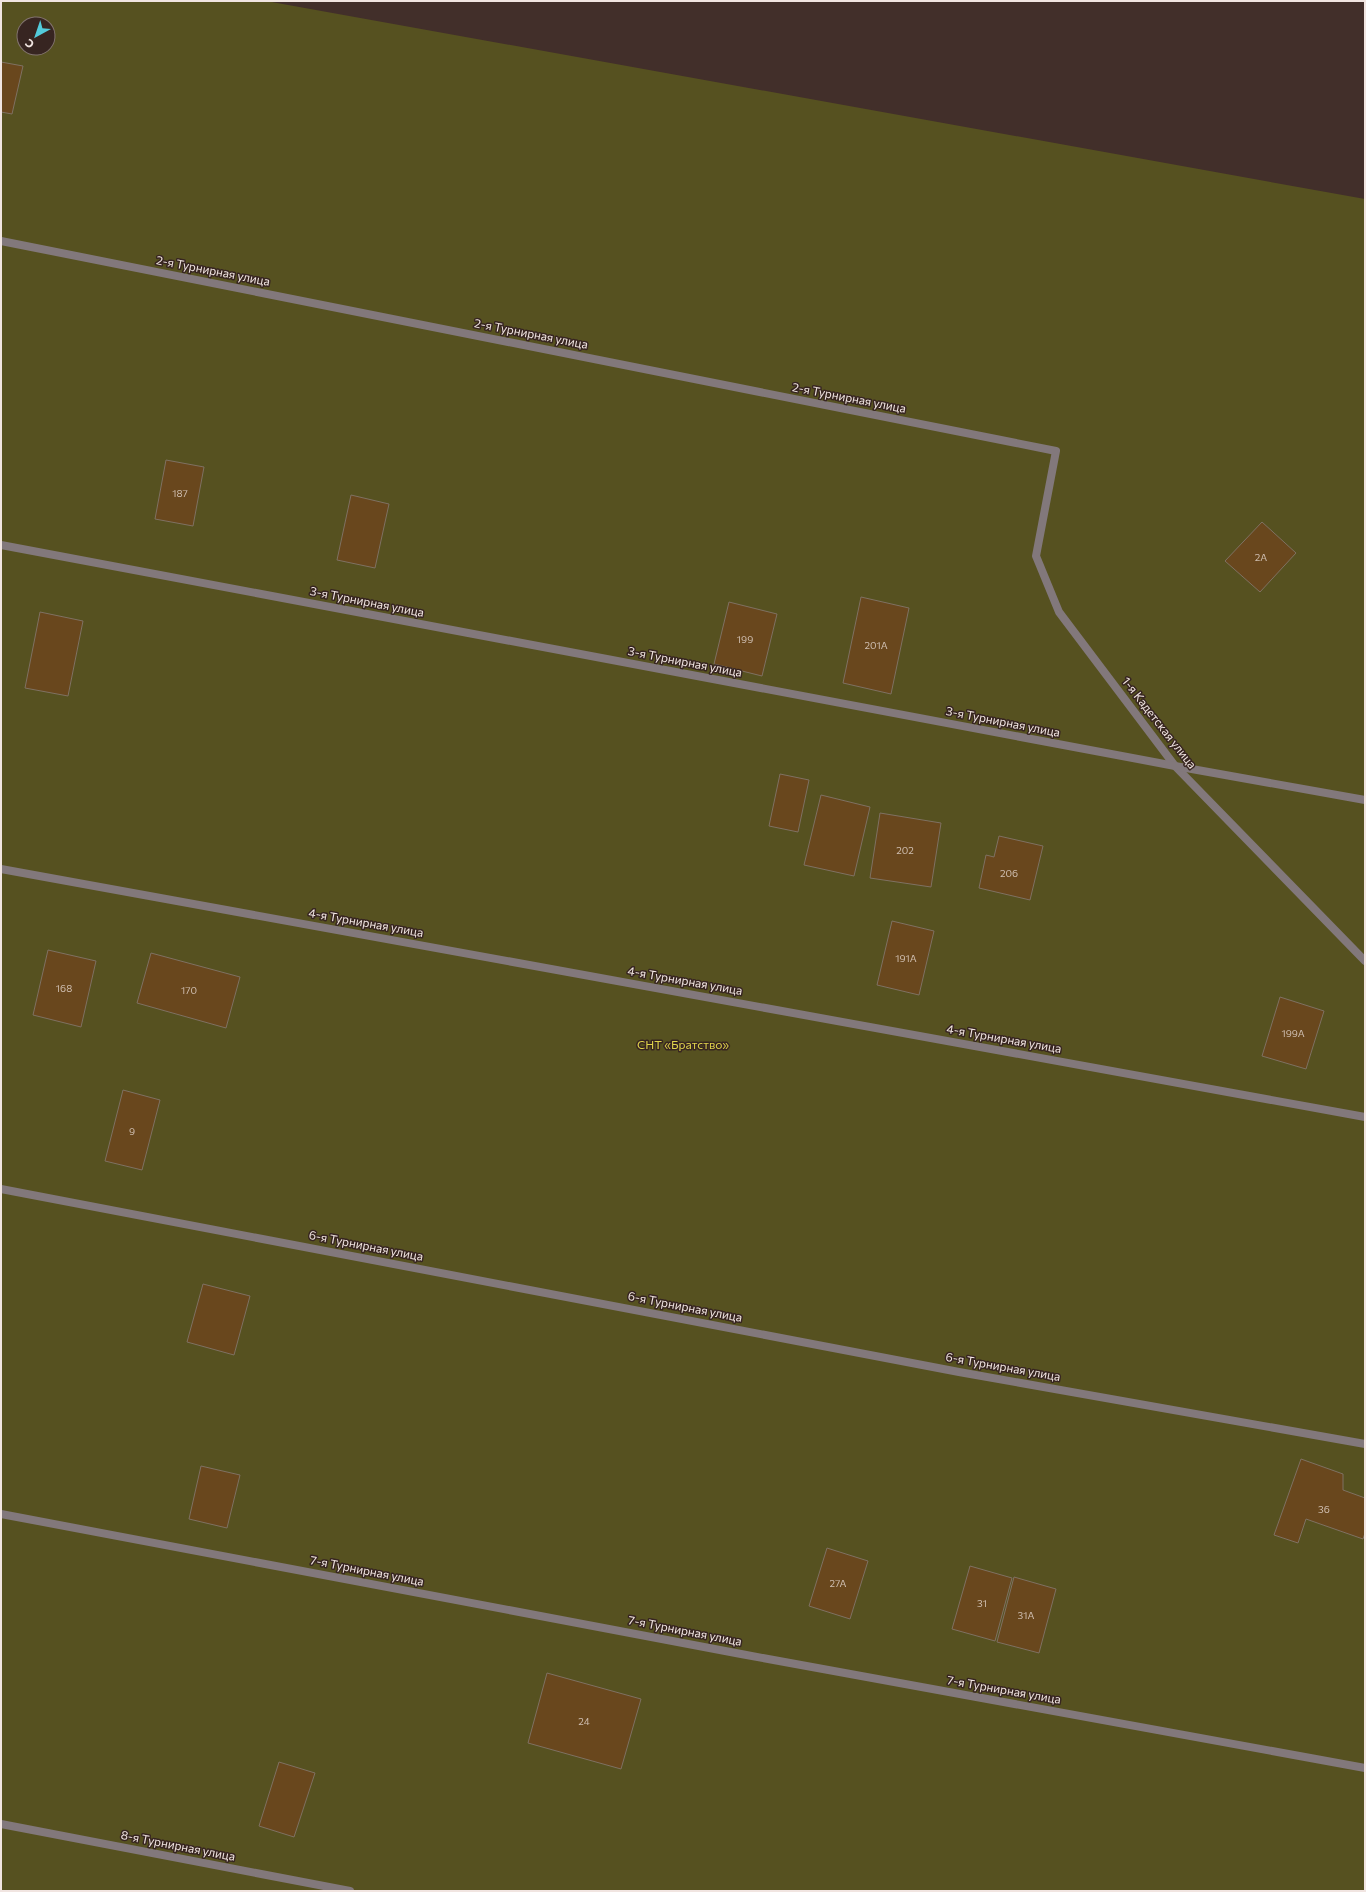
<svg xmlns="http://www.w3.org/2000/svg" width="1366" height="1892" viewBox="0 0 1366 1892" font-family="Commissioner,sans-serif">
<style>
.green{fill:#565120;fill-rule:evenodd}
.building{fill:#69471d;stroke:#7f7162}
.lines{fill:none;stroke-linecap:round;stroke-linejoin:round}
.lane{stroke:#82787b;stroke-width:8}
.labels{text-anchor:middle;stroke-width:3;stroke-linejoin:round;paint-order:stroke}
.number-label{font-size:10px;fill:#cfbeb0}
.street-label{font-size:12px;fill:#f1e5e1;stroke:#372521}
.park-label{font-size:12px;fill:#dfd34b;stroke:#372521}
</style>
<rect width="100%" height="100%" fill="#422f2a"/>
<path class="green" d="M 1,1 L 266,1 L 1365,199 L 1365,1891 L 1,1891 ZM 24,24 L 48,24 L 48,48 L 24,48 Z"/>
<g class="building">
<path d="M 1,62 L 23,66 L 12,114 L 1,112 Z"/>
<path d="M 166,460 L 204,467 L 193,526 L 155,519 Z"/>
<path d="M 351,495 L 389,504 L 375,568 L 337,560 Z"/>
<path d="M 1262,522 L 1296,553 L 1260,592 L 1225,561 Z"/>
<path d="M 861,597 L 909,608 L 891,694 L 843,683 Z"/>
<path d="M 729,602 L 777,614 L 762,676 L 714,664 Z"/>
<path d="M 40,612 L 83,621 L 68,696 L 25,688 Z"/>
<path d="M 780,774 L 809,780 L 798,832 L 769,826 Z"/>
<path d="M 821,795 L 870,807 L 854,876 L 804,865 Z"/>
<path d="M 880,813 L 941,823 L 931,887 L 870,878 Z"/>
<path d="M 999,836 L 1043,846 L 1030,900 L 979,888 L 986,855 L 994,857 Z"/>
<path d="M 892,921 L 934,931 L 919,995 L 877,985 Z"/>
<path d="M 48,950 L 96,961 L 81,1027 L 33,1015 Z"/>
<path d="M 151,953 L 240,977 L 226,1028 L 137,1003 Z"/>
<path d="M 1280,997 L 1324,1011 L 1306,1069 L 1262,1056 Z"/>
<path d="M 123,1090 L 160,1100 L 142,1170 L 105,1161 Z"/>
<path d="M 203,1284 L 250,1296 L 234,1355 L 187,1342 Z"/>
<path d="M 1301,1459 L 1343,1474 L 1343,1490 L 1365,1498 L 1365,1533 L 1363,1539 L 1306,1519 L 1298,1543 L 1274,1535 Z"/>
<path d="M 201,1466 L 240,1475 L 227,1528 L 189,1519 Z"/>
<path d="M 827,1548 L 868,1561 L 850,1619 L 809,1606 Z"/>
<path d="M 970,1566 L 1012,1578 L 995,1641 L 952,1629 Z"/>
<path d="M 1014,1577 L 1056,1589 L 1039,1653 L 997,1642 Z"/>
<path d="M 547,1673 L 641,1699 L 621,1769 L 528,1743 Z"/>
<path d="M 279,1762 L 315,1773 L 294,1837 L 259,1826 Z"/>
</g>
<g class="lines">
<g class="lane">
<path d="M 1,241 L 1056,451 L 1036,556 L 1059,612 L 1175,766 L 1365,961"/>
<path d="M 1,545 L 1175,766 L 1365,800"/>
<path d="M 1,869 L 1365,1117"/>
<path d="M 1,1189 L 959,1372 L 1365,1444"/>
<path d="M 1,1514 L 741,1654 L 1365,1768"/>
<path d="M 1,1824 L 350,1891"/>
</g>
</g>
<g class="labels">
<g class="number-label">
<text x="180" y="497">187</text>
<text x="1261" y="561">2А</text>
<text x="745" y="643">199</text>
<text x="876" y="649">201А</text>
<text x="905" y="854">202</text>
<text x="1009" y="877">206</text>
<text x="906" y="962">191А</text>
<text x="64" y="992">168</text>
<text x="189" y="994">170</text>
<text x="1293" y="1037">199А</text>
<text x="132" y="1135">9</text>
<text x="1324" y="1513">36</text>
<text x="838" y="1587">27А</text>
<text x="982" y="1607">31</text>
<text x="1026" y="1619">31А</text>
<text x="584" y="1725">24</text>
</g>
<g class="street-label">
<text transform="translate(213 271) rotate(11)" y="4">2-я Турнирная улица</text>
<text transform="translate(531 334) rotate(11)" y="4">2-я Турнирная улица</text>
<text transform="translate(849 398) rotate(11)" y="4">2-я Турнирная улица</text>
<text transform="translate(367 602) rotate(11)" y="4">3-я Турнирная улица</text>
<text transform="translate(685 662) rotate(11)" y="4">3-я Турнирная улица</text>
<text transform="translate(1003 722) rotate(11)" y="4">3-я Турнирная улица</text>
<text transform="translate(1159 723) rotate(52)" y="4">1-я Кадетская улица</text>
<text transform="translate(366 923) rotate(10)" y="4">4-я Турнирная улица</text>
<text transform="translate(685 981) rotate(10)" y="4">4-я Турнирная улица</text>
<text transform="translate(1004 1039) rotate(10)" y="4">4-я Турнирная улица</text>
<text transform="translate(366 1246) rotate(11)" y="4">6-я Турнирная улица</text>
<text transform="translate(685 1307) rotate(11)" y="4">6-я Турнирная улица</text>
<text transform="translate(1003 1367) rotate(10)" y="4">6-я Турнирная улица</text>
<text transform="translate(367 1571) rotate(11)" y="4">7-я Турнирная улица</text>
<text transform="translate(685 1631) rotate(11)" y="4">7-я Турнирная улица</text>
<text transform="translate(1004 1690) rotate(10)" y="4">7-я Турнирная улица</text>
<text transform="translate(178 1846) rotate(11)" y="4">8-я Турнирная улица</text>
</g>
<g class="park-label">
<text x="683" y="1049">СНТ «Братство»</text>
</g>
</g>
<rect width="1366" height="1892" fill="none" stroke="#f1e5e1" stroke-width="4"/>
<g transform="translate(36 36) rotate(220)"><circle r="19" fill="#372521" stroke="#81726e"/>
<path d="M0-3L7 15L0 10L-7 15Z" fill="#53cbdb"/>
<text y="-6" font-size="11" font-weight="bold" text-anchor="middle" fill="#f1e5e1">С</text>
</g>
</svg>
